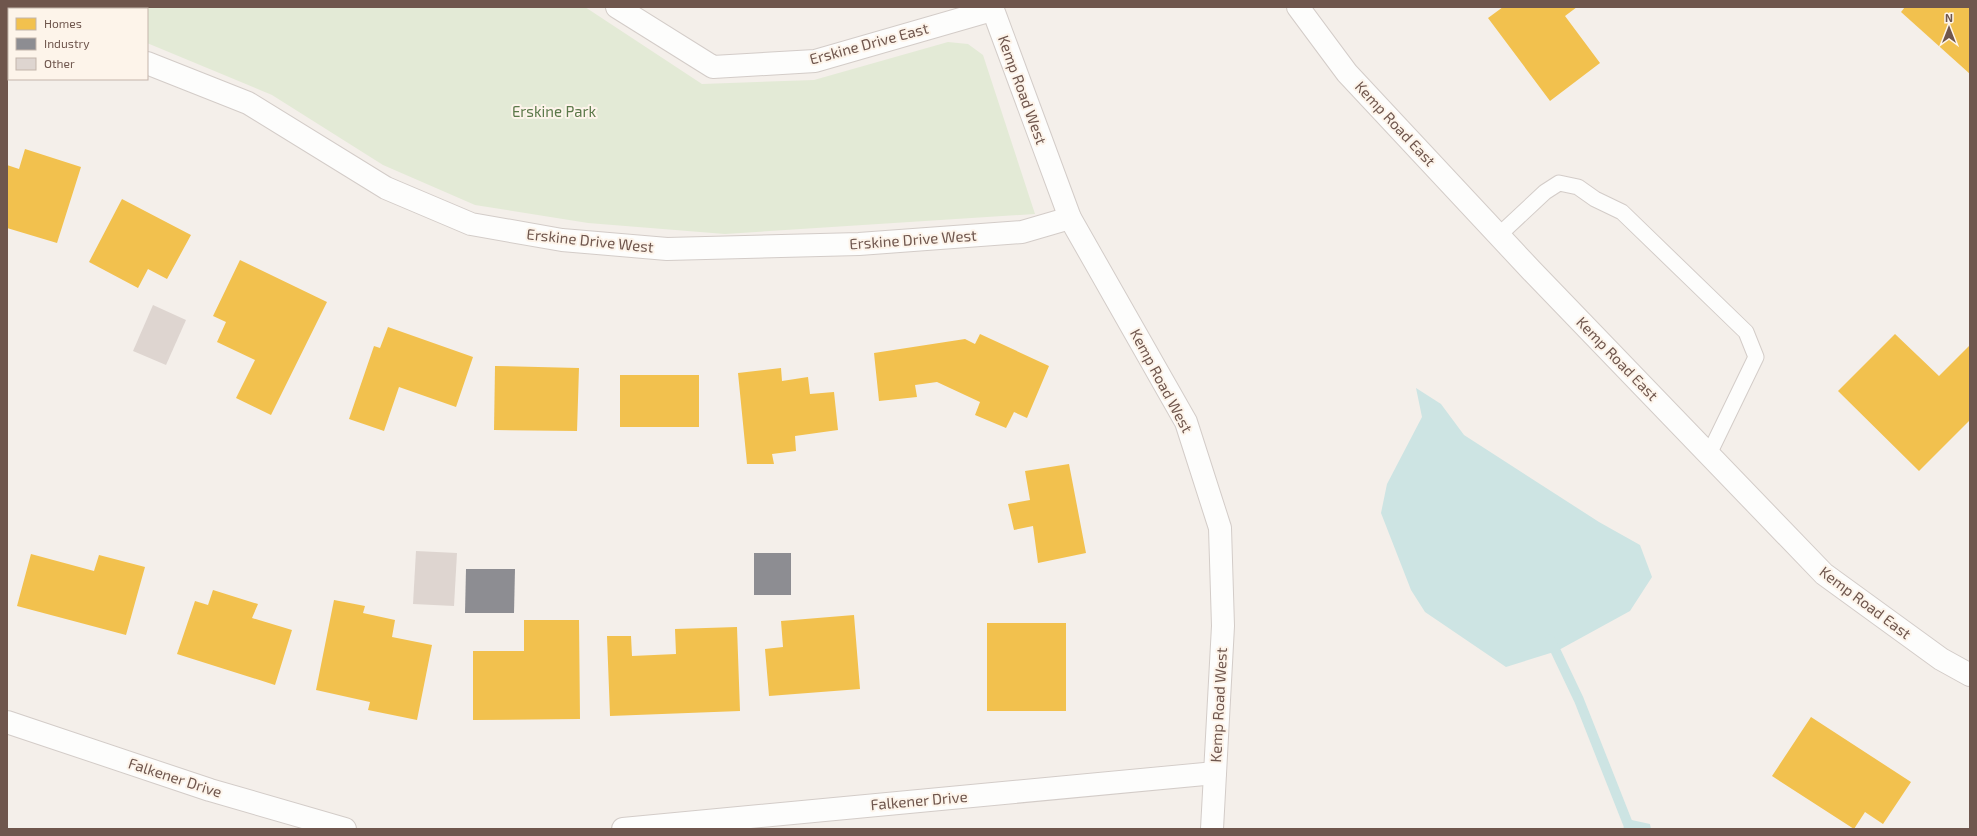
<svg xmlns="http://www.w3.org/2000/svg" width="1977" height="836" viewBox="0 0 1977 836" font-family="'Exo 2',sans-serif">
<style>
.green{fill:#e3ead6}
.water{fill:#cde4e3}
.homes{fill:#f2c14e}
.industry{fill:#8d8d92}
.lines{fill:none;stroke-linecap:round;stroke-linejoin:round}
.stream{stroke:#cde4e3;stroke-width:10}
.building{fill:#ded5d0}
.service-casing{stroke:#d3ccc8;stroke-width:17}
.minor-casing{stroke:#d3ccc8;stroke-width:24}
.service{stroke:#fdfdfc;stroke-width:15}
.minor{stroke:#fdfdfc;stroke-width:22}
.labels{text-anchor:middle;stroke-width:4;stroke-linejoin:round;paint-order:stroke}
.street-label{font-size:15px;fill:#6f564d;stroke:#fdf4ea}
.park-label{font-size:15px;fill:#5c794a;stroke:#fdf4ea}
</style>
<rect width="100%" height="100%" fill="#f4efea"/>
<path class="green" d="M 60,7 L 585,7 L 702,84 L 814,80 L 948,42 L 968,44 L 983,55 L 1035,214 L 725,234 L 588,223 L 475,205 L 383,165 L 272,95 L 147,43 L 147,9 L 65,9 Z"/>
<g class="water">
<path d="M 1416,388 L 1441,404 L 1464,435 L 1599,522 L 1640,545 L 1652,577 L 1630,611 L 1557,651 L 1506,667 L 1425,612 L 1411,590 L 1381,513 L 1387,484 L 1422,417 Z"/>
<path d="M 1627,819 L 1650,824 L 1651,829 L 1623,829 Z"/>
</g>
<g class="homes">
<path d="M 1503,7 L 1577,7 L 1565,16 L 1600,63 L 1550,101 L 1488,18 Z"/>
<path d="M 1905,7 L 1970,7 L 1970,74 L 1901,12 Z"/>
<path d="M 25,149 L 81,167 L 57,243 L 7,228 L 7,165 L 19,169 Z"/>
<path d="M 122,199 L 191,235 L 167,279 L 148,269 L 138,288 L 89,262 Z"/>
<path d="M 240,260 L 327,302 L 271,415 L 236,398 L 255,360 L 217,342 L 226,322 L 213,316 Z"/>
<path d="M 388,327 L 473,357 L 456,407 L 399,387 L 384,431 L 349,419 L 374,346 L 380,348 Z"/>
<path d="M 980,334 L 1049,366 L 1027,418 L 1014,412 L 1006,428 L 975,415 L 980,402 L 937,382 L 915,385 L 917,397 L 879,401 L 874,353 L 965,339 L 975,344 Z"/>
<path d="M 1895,334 L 1939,376 L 1970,345 L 1970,420 L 1919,471 L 1838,391 Z"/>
<path d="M 495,366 L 579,368 L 577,431 L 494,430 Z"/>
<path d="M 781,368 L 782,381 L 808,377 L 810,394 L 834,392 L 838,430 L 795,436 L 796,451 L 772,454 L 774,464 L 747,464 L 738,373 Z"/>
<rect x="620" y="375" width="79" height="52"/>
<path d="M 1069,464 L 1086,553 L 1038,563 L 1033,526 L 1014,530 L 1008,504 L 1030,500 L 1025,471 Z"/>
<path d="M 31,554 L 94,571 L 99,555 L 145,567 L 126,635 L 17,606 Z"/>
<path d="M 213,590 L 258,604 L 252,618 L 292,630 L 275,685 L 177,654 L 195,601 L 208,605 Z"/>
<path d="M 334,600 L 365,606 L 363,613 L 395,620 L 392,637 L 432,645 L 417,720 L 368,710 L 370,702 L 316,690 Z"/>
<path d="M 854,615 L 860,689 L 769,696 L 765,649 L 783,647 L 781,621 Z"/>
<path d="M 524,620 L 579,620 L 580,719 L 473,720 L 473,651 L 524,651 Z"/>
<rect x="987" y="623" width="79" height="88"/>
<path d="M 737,627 L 740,711 L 610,716 L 607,636 L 631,636 L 632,656 L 676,654 L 675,629 Z"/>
<path d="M 1811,717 L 1911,782 L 1883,824 L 1865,812 L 1854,829 L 1772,776 Z"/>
</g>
<g class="industry">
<rect x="754" y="553" width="37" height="42"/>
<path d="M 466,569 L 515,569 L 514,613 L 465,613 Z"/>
</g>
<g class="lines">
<path class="stream" d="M 1550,639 L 1579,700 L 1630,829"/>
</g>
<g class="building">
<path d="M 153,305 L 186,320 L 166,365 L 133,351 Z"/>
<path d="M 416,551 L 457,553 L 454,606 L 413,604 Z"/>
</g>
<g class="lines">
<defs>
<path id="service" d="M 1499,235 L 1545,192 L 1559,183 L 1578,187 L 1595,199 L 1622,212 L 1746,332 L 1756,357 L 1709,454"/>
<g id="minor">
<path d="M 617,7 L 713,67 L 815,61 L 992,10"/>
<path d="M 992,7 L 1070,218 L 1186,422 L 1220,528 L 1223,626 L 1212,829"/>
<path d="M 1298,7 L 1347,73 L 1531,270 L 1824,574 L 1941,659 L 1970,675"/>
<path d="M 7,11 L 9,12"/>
<path d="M 147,63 L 248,103 L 386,188 L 471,224 L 562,240 L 667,249 L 859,244 L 1022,232 L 1070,218"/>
<path d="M 7,722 L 210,790 L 345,829"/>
<path d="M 623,829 L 1215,773"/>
</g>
</defs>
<use href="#service" class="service-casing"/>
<use href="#minor" class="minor-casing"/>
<use href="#service" class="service"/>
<use href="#minor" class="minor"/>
</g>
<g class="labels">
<g class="street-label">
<text transform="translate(869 44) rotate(-15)" y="5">Erskine Drive East</text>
<text transform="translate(1022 90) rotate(70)" y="5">Kemp Road West</text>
<text transform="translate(1395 124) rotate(47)" y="5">Kemp Road East</text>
<text transform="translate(913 240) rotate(-4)" y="5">Erskine Drive West</text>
<text transform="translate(590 241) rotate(6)" y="5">Erskine Drive West</text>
<text transform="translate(1617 359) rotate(46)" y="5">Kemp Road East</text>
<text transform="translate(1161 381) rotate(62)" y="5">Kemp Road West</text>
<text transform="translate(1865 603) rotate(37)" y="5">Kemp Road East</text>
<text transform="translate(1219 705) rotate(-87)" y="5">Kemp Road West</text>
<text transform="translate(175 778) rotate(18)" y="5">Falkener Drive</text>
<text transform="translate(919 801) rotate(-5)" y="5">Falkener Drive</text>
</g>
<g class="park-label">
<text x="554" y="117">Erskine Park</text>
</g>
</g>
<rect width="1977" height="836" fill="none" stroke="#6f564d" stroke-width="16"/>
<rect x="8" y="8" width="140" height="72" fill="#fdf4ea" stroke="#c4b5ab"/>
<rect x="16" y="18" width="20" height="12" fill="#f2c14e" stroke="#c4b5ab"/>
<text x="44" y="28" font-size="12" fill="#6f564d">Homes</text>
<rect x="16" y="38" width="20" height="12" fill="#8d8d92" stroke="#c4b5ab"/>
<text x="44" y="48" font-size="12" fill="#6f564d">Industry</text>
<rect x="16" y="58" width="20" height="12" fill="#ded5d0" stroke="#c4b5ab"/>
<text x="44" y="68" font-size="12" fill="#6f564d">Other</text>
<g transform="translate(1949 28)" stroke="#fdf4ea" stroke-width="3" paint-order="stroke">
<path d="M0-3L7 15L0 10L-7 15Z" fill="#6f564d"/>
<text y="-6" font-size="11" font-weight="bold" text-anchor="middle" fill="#6f564d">N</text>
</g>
</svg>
